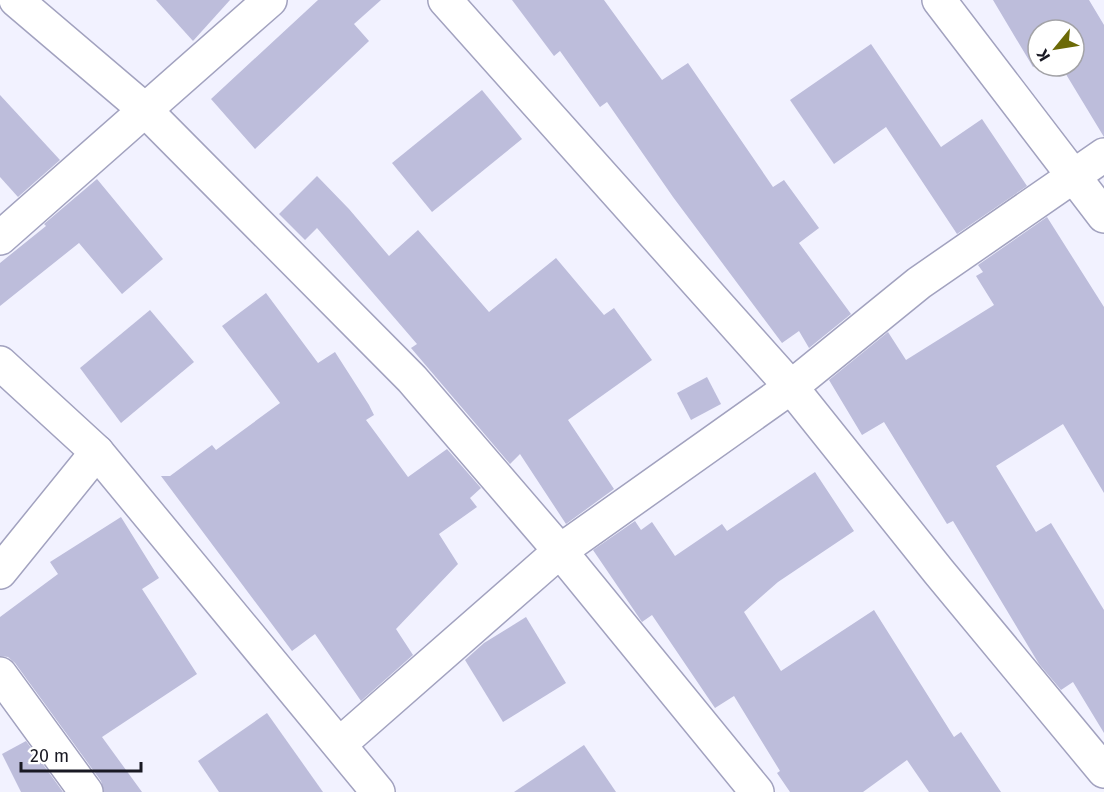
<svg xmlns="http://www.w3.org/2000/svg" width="1104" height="792" viewBox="0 0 1104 792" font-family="'Fira Sans',sans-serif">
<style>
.building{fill:#bdbddb}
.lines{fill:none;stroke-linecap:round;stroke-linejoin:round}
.minor-casing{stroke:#a2a2bf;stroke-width:36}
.minor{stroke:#fff;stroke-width:33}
</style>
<rect width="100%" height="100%" fill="#f2f2ff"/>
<g class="building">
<path d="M 156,0 L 230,0 L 193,41 Z"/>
<path d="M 318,0 L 381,0 L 354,24 L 369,41 L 255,149 L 211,99 Z"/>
<path d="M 512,0 L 604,0 L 662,80 L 688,63 L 773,187 L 784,180 L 819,228 L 799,243 L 851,314 L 809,348 L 799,331 L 782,343 L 673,197 L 607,102 L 600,107 L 560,51 L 554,56 Z"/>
<path d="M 993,0 L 1089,0 L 1104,25 L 1104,137 L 1061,66 L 1074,66 L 1074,30 L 1038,30 L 1038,64 L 1033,67 Z"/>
<path d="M 871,44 L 941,147 L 982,119 L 1027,186 L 957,234 L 886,127 L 834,164 L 790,100 Z"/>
<path d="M 482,90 L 522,139 L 432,212 L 392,163 Z"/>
<path d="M 0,95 L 60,160 L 18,197 L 0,177 Z"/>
<path d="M 317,176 L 349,209 L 389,256 L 418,230 L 489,312 L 556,258 L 604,315 L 614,308 L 652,360 L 568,420 L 614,489 L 566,524 L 520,454 L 510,464 L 411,348 L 417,344 L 317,228 L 305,240 L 279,214 Z"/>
<path d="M 97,179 L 163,259 L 122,294 L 79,243 L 0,306 L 0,263 L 46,226 L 44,224 Z"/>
<path d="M 1047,217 L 1104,307 L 1104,493 L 1063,424 L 996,466 L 1036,532 L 1051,523 L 1104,610 L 1104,733 L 1073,682 L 1061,690 L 1039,664 L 953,521 L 947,524 L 884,422 L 862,435 L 829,380 L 888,332 L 906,360 L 994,305 L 976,276 L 983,272 L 978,265 Z"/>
<path d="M 266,293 L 318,363 L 335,352 L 369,405 L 374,415 L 366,420 L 408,477 L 447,449 L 481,488 L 470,498 L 477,507 L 439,534 L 458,564 L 396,629 L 413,655 L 361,701 L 315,634 L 292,651 L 161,476 L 170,476 L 212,445 L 216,450 L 280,403 L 222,326 Z"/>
<path d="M 150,310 L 194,362 L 121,423 L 80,368 Z"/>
<path d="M 707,377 L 721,404 L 691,420 L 677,393 Z"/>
<path d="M 815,472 L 854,531 L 778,582 L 744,612 L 781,671 L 874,610 L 954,737 L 961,732 L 1001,792 L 929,792 L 907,760 L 863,792 L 790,792 L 777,773 L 780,771 L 734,696 L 715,708 L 652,615 L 642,622 L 593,550 L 635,521 L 641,530 L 652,522 L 675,556 L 722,524 L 727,531 Z"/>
<path d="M 121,517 L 159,578 L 142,589 L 197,674 L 102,737 L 142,792 L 104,792 L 101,781 L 15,663 L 8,657 L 0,656 L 0,617 L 58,574 L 50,562 Z"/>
<path d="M 526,617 L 566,683 L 503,722 L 465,660 L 484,643 Z"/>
<path d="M 267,713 L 323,792 L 219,792 L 198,761 Z"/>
<path d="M 26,741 L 63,792 L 21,792 L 2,754 Z"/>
<path d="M 584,745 L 616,792 L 514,792 Z"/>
</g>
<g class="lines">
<defs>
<g id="minor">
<path d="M 16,0 L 144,109 L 412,379 L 560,551 L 757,792"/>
<path d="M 445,0 L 791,387 L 939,572 L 1104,771"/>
<path d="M 939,0 L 1104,216"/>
<path d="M 0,238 L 270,0"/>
<path d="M 0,363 L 97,452 L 378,792"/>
<path d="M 0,572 L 97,452"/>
<path d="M 0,674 L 86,792"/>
<path d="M 341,743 L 560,551 L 791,387 L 919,283 L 1104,155"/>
</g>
</defs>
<use href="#minor" class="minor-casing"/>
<use href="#minor" class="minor"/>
</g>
<g transform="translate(1056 48) rotate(240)"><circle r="28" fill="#ffffff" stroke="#a3a3a7" stroke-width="1.5"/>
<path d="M0-4.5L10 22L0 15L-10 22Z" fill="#6c6a07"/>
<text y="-9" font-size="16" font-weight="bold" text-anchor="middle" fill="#191923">K</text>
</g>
<path d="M21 762v9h120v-9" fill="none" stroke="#191923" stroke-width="3"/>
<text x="30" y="762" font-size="18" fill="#191923" stroke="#ffffff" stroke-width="4.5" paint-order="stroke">20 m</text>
</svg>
